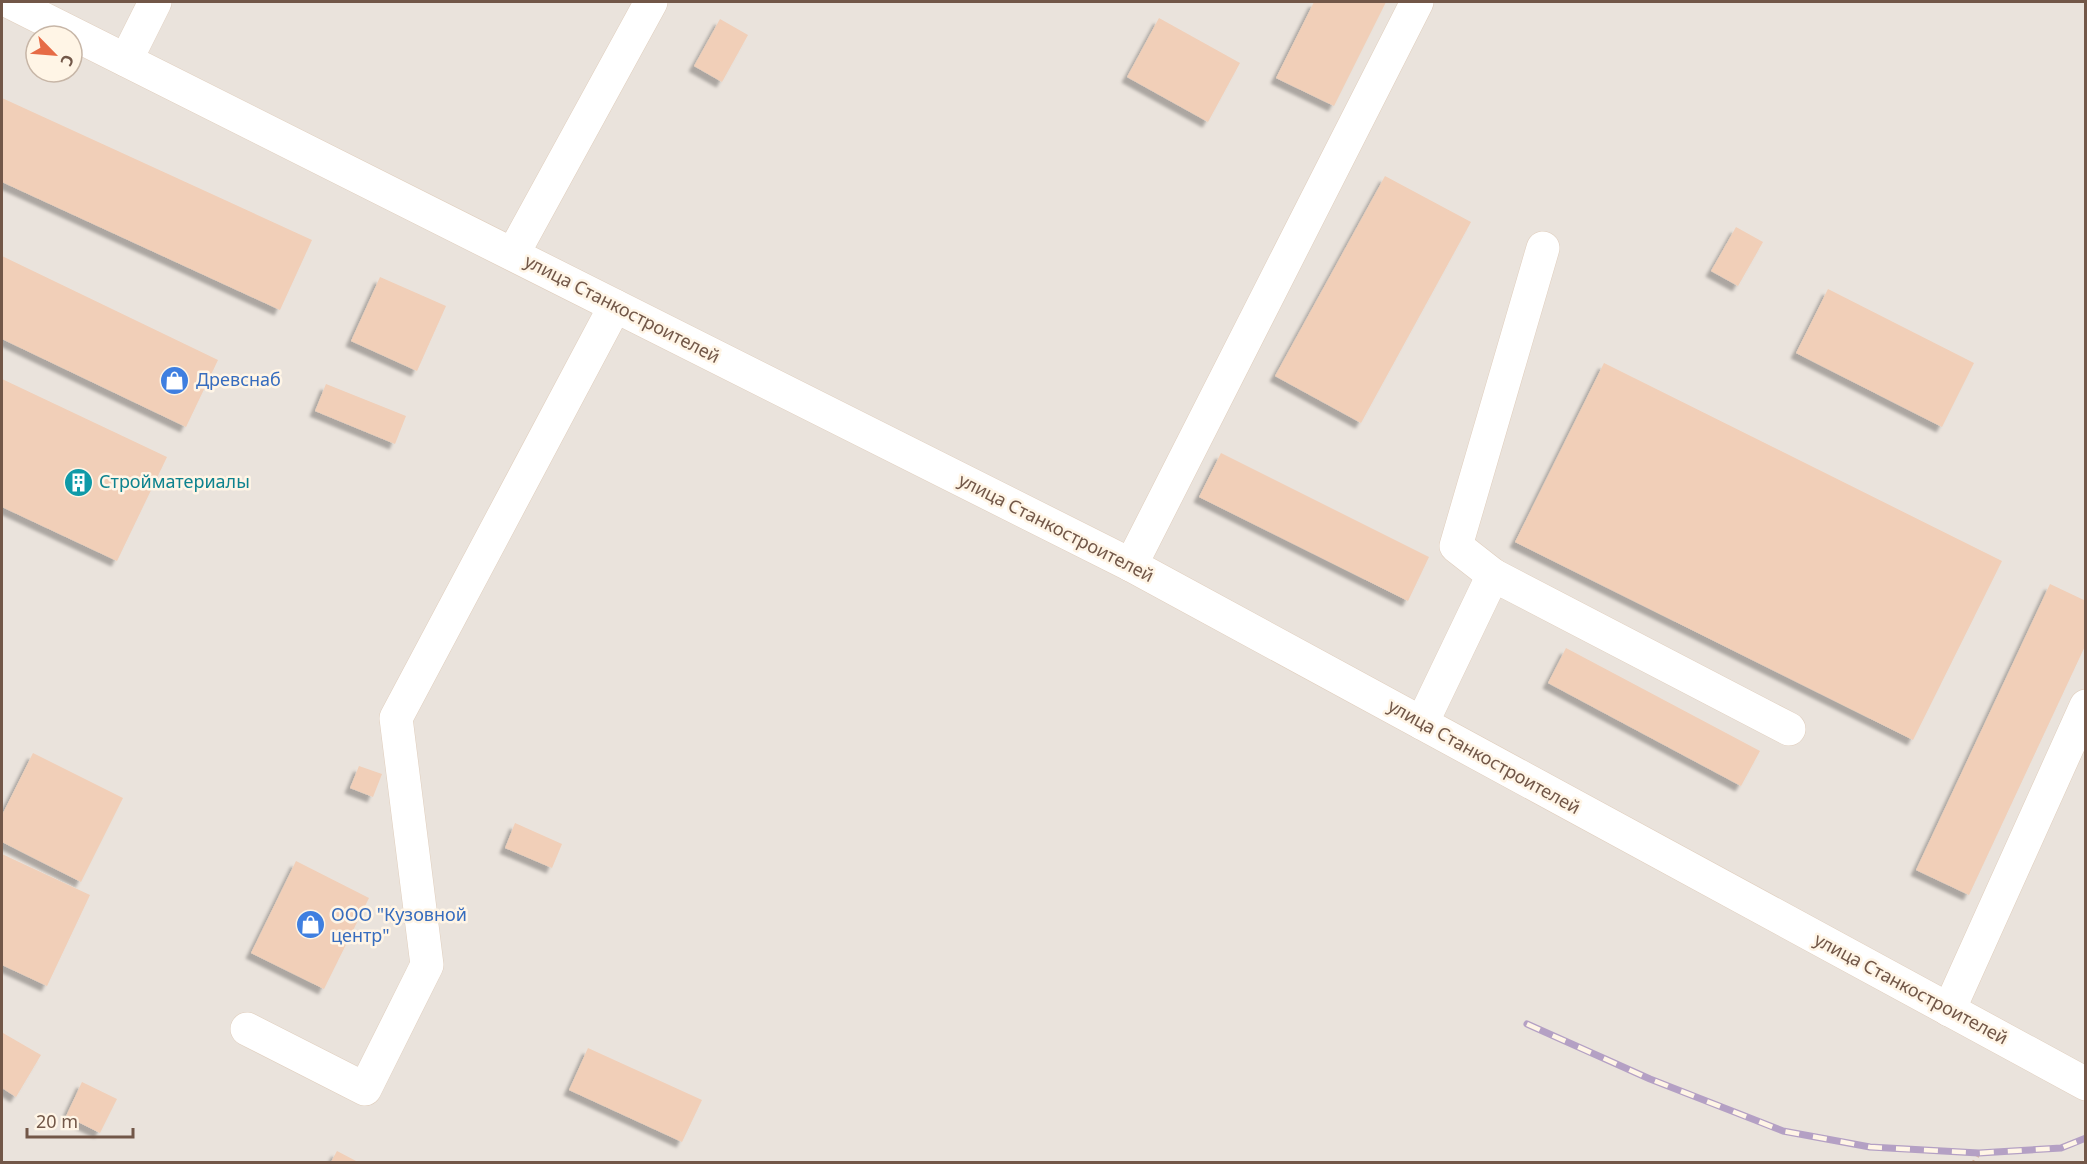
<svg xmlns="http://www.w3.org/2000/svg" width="2087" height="1164" viewBox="0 0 2087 1164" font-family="'Noto Sans',sans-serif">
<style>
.industrial{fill:#eae3dc;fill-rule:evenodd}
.building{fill:#f1cfb8;filter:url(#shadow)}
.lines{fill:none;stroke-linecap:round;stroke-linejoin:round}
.minor-casing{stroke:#e0cebd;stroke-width:34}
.path{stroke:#d5b39c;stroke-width:4;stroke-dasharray:1.5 4.5;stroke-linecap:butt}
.minor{stroke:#fff;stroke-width:33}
.rail-casing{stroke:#b4a0c4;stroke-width:7}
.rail{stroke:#fff5e6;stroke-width:4.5;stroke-dasharray:14;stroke-linecap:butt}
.labels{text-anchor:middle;stroke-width:5;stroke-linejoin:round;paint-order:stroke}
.street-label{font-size:18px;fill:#725748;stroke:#fff5e6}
.shop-label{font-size:18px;fill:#366cbe;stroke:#fff5e6;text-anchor:start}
.culture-label{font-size:18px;fill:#0d838f;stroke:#fff5e6;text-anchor:start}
</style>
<defs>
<filter id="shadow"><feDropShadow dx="-5.5" dy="5.5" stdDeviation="1.5" flood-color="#0004"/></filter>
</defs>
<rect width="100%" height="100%" fill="#fcf1e1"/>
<path class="industrial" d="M 2,2 L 2085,2 L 2086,1156 L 2082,1162 L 2,1162 ZM 36,36 L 72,36 L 72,72 L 36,72 Z"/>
<g class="building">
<path d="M 1314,2 L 1386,2 L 1334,106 L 1276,78 Z"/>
<path d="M 1159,18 L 1240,63 L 1208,122 L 1127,77 Z"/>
<path d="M 720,19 L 748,35 L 722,82 L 694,66 Z"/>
<path d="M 2,98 L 312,240 L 280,310 L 2,182 Z"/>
<path d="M 1385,176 L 1471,222 L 1361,423 L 1275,376 Z"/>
<path d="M 1736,227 L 1763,242 L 1738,286 L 1711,271 Z"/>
<path d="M 2,256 L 218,360 L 186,427 L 2,339 Z"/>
<path d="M 380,277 L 446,306 L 417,371 L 351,341 Z"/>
<path d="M 1828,289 L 1974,363 L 1942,427 L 1796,353 Z"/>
<path d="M 1604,363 L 2002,561 L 1913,740 L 1515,542 Z"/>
<path d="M 2,379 L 167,457 L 117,561 L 2,507 Z"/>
<path d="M 326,384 L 406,416 L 395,444 L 315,411 Z"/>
<path d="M 1221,453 L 1429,557 L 1408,601 L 1199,497 Z"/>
<path d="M 2050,584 L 2086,601 L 2086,644 L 1969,895 L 1916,870 Z"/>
<path d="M 1566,648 L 1760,751 L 1741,786 L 1548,683 Z"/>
<path d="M 33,753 L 123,798 L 81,882 L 2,842 L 2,815 Z"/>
<path d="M 359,766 L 382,774 L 373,797 L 350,788 Z"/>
<path d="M 515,823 L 562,844 L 552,868 L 505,848 Z"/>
<path d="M 2,854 L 90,895 L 47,986 L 2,965 Z"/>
<path d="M 296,861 L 369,898 L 324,989 L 251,953 Z"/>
<path d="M 3,1033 L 41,1055 L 16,1097 L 2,1088 Z"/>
<path d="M 588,1048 L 702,1100 L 682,1142 L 569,1090 Z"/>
<path d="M 82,1082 L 117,1099 L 100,1133 L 66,1116 Z"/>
<path d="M 337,1151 L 358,1162 L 331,1162 Z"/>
</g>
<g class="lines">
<defs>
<g id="minor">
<path d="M 10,2 L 1131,565 L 2086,1084"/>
<path d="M 126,60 L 155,2"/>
<path d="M 513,254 L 651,2"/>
<path d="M 1131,565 L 1417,2"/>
<path d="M 1493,575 L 1456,546 L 1543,248"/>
<path d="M 1422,723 L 1493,575 L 1789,729"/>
<path d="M 1949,1010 L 2086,706"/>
<path d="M 247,1029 L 365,1089 L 427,965 L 396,718 L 615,306"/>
</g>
</defs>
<use href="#minor" class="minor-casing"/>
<path class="path" d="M 1974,1162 L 1979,1153"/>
<use href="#minor" class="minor"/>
<defs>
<path id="rail" d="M 1527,1024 L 1650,1079 L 1783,1131 L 1870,1147 L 1979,1153 L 2061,1148 L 2086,1138"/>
</defs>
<use href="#rail" class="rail-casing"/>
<use href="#rail" class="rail"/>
</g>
<defs>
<symbol id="shop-disc" viewBox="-11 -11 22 22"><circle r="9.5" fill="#3f7fe0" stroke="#fff5e6"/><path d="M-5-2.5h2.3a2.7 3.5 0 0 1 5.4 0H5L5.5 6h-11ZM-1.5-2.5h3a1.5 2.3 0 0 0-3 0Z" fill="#fff"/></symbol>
<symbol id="building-disc" viewBox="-11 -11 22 22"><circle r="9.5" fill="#0f9aa8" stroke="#fff5e6"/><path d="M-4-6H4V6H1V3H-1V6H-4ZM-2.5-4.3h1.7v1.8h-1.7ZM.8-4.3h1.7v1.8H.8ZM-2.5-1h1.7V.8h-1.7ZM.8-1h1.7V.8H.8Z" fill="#fff"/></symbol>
</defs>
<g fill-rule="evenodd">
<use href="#shop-disc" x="158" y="364" width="33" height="33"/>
<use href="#building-disc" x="62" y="466" width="33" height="33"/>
<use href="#shop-disc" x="294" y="908" width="33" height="33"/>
</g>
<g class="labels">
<g class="street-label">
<text transform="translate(622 309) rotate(27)" y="6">улица Станкостроителей</text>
<text transform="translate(1056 528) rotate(27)" y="6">улица Станкостроителей</text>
<text transform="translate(1484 757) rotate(29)" y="6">улица Станкостроителей</text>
<text transform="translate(1911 989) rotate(28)" y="6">улица Станкостроителей</text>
</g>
<g class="shop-label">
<text x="196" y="386">Древснаб</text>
<text x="331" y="921">ООО "Кузовной<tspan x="331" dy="21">центр"</tspan></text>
</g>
<g class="culture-label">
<text x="99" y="488">Стройматериалы</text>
</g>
</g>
<rect width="2087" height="1164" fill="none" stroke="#725748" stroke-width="6"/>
<g transform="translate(54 54) rotate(115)"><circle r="28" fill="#fff5e6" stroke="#c7b6a7" stroke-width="1.5"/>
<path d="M0-4.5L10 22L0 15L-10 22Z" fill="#e66b46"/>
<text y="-9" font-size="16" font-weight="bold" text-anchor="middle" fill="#725748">С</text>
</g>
<path d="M27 1128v9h106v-9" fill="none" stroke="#725748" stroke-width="3"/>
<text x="36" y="1128" font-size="18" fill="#725748" stroke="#fff5e6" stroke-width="4.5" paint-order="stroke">20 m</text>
</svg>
